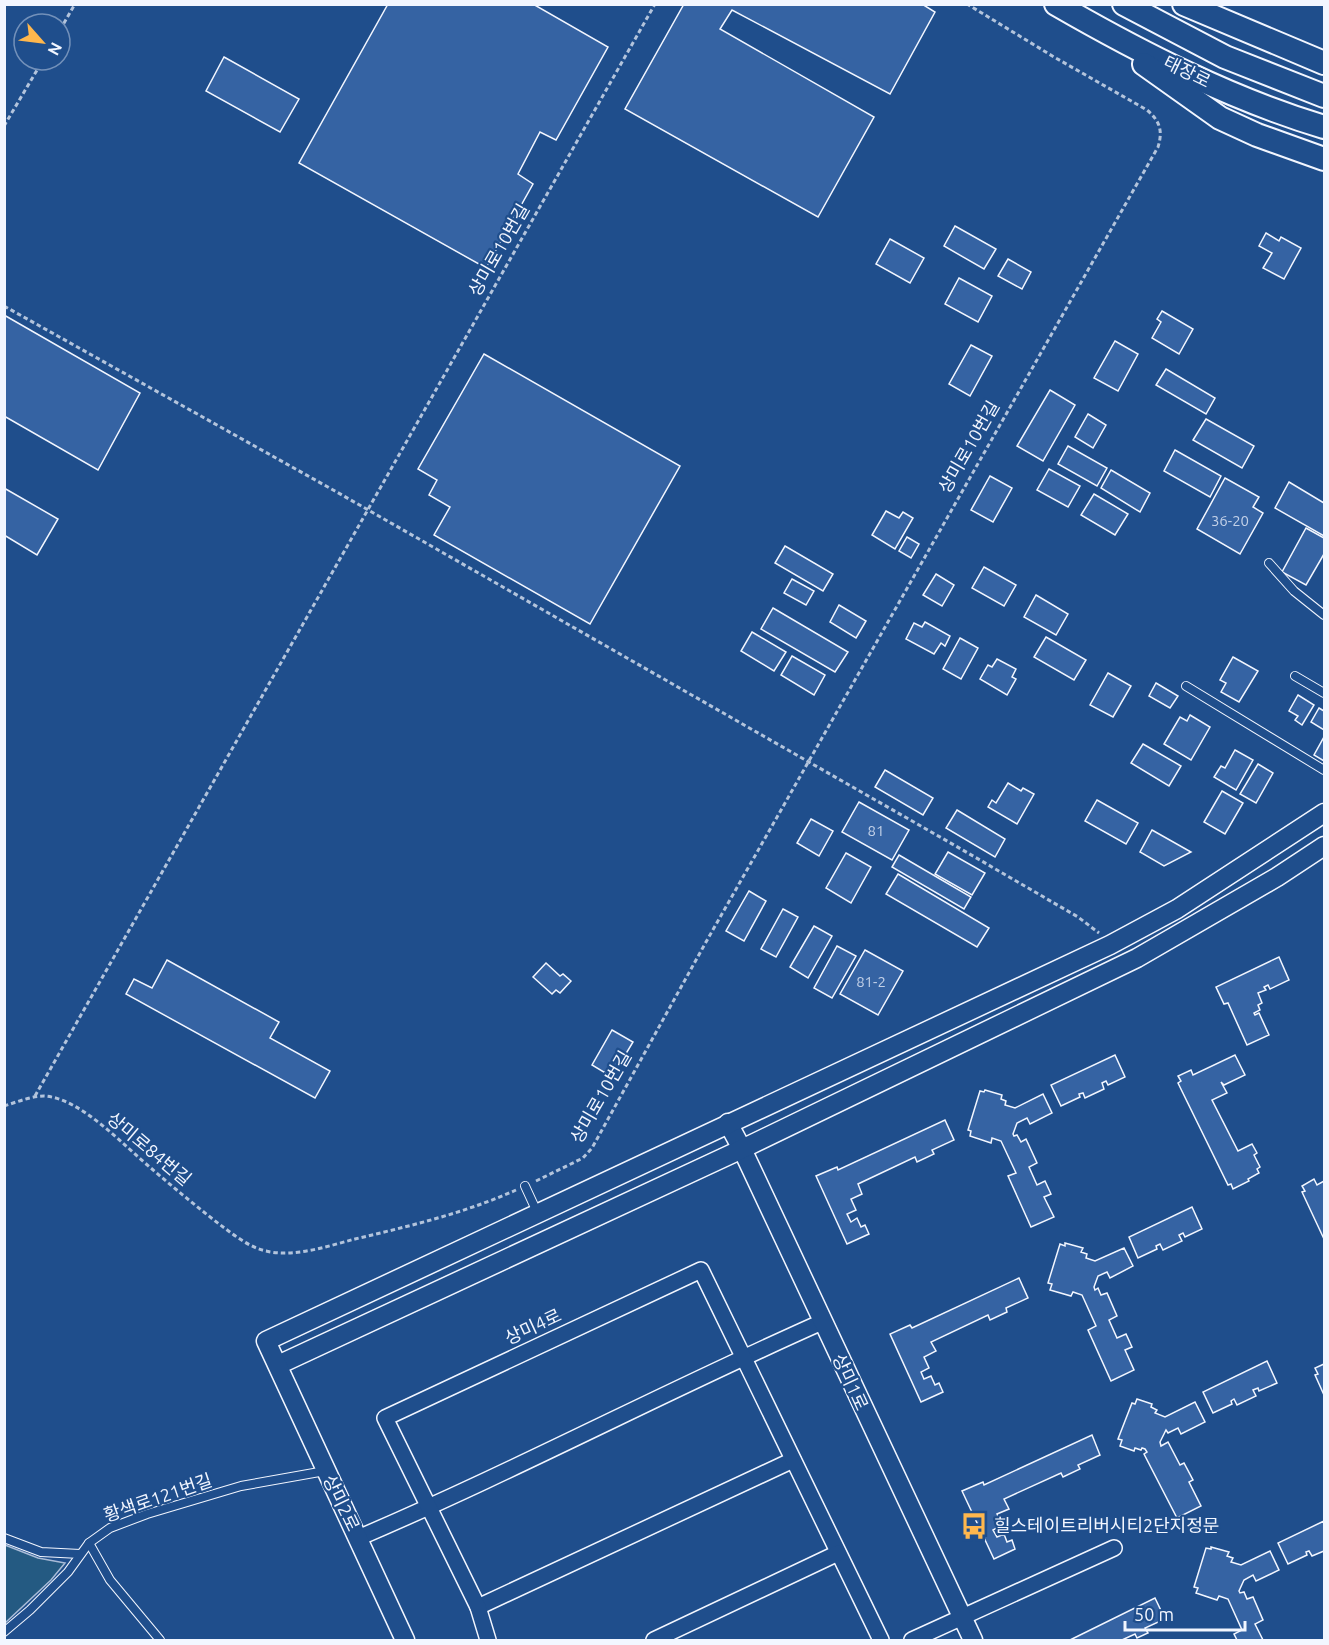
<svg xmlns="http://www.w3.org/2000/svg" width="1329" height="1645" viewBox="0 0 1329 1645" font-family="Ubuntu,'Noto Sans KR',sans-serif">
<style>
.green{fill:#245a82;stroke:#a8bbd7;stroke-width:1.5}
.building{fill:#3563a3;stroke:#f2f6ff;stroke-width:1.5}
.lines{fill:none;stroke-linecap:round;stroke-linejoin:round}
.service-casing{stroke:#f2f6ff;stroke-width:10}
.minor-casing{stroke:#f2f6ff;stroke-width:18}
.tertiary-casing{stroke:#f2f6ff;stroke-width:21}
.primary-casing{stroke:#f2f6ff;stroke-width:26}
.path{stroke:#b3c4dc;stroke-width:3;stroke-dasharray:4.5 3;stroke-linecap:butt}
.service{stroke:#1f4e8c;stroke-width:8}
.minor{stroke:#1f4e8c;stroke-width:15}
.tertiary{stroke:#1f4e8c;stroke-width:18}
.primary{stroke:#1f4e8c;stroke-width:22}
.labels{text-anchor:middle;stroke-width:4.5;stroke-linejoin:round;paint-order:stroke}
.number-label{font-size:15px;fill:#c3d1e8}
.street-label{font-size:18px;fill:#f2f6ff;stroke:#1f4e8c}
.poi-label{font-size:18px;fill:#f2f6ff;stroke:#1f4e8c;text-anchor:start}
</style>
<rect width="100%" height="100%" fill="#1f4e8c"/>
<path class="green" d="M 5,1545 L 38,1558 L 65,1563 L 51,1580 L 5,1623 Z"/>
<g class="building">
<path d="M 388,4 L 533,4 L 608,47 L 556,140 L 540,132 L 518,174 L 533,184 L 486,268 L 299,163 Z"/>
<path d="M 684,4 L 922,4 L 935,12 L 890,94 L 732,10 L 720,29 L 874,117 L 818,217 L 625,109 Z"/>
<path d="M 224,57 L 299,99 L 280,132 L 206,91 Z"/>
<path d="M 955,226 L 996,249 L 984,269 L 944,246 Z"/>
<path d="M 1266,233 L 1279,241 L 1281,237 L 1301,248 L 1284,279 L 1263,268 L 1272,253 L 1259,246 Z"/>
<path d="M 890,239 L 924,258 L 910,283 L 876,264 Z"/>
<path d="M 1008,259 L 1031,272 L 1022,289 L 998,276 Z"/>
<path d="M 959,278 L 992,296 L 978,322 L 945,304 Z"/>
<path d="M 1162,311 L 1193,329 L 1179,354 L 1152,338 L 1161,322 L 1157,319 Z"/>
<path d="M 4,315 L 140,393 L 98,470 L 4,416 Z"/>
<path d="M 1115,341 L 1138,354 L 1118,391 L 1094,378 Z"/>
<path d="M 971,345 L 992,356 L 970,396 L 949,384 Z"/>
<path d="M 484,354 L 680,466 L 590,624 L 434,535 L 450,507 L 429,495 L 437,480 L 418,469 Z"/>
<path d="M 1166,369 L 1215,398 L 1206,414 L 1156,385 Z"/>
<path d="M 1050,390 L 1075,405 L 1043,461 L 1017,446 Z"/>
<path d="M 1088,414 L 1106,425 L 1093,448 L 1075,437 Z"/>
<path d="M 1206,419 L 1254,446 L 1242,468 L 1193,440 Z"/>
<path d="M 1068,446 L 1107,468 L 1097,486 L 1058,464 Z"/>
<path d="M 1175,450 L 1221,476 L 1210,497 L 1164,471 Z"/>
<path d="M 1049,469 L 1080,486 L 1068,507 L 1037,490 Z"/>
<path d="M 1111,470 L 1150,493 L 1140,512 L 1101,488 Z"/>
<path d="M 990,476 L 1012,488 L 993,522 L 971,510 Z"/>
<path d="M 1225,478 L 1259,497 L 1253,507 L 1263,513 L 1240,554 L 1197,529 Z"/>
<path d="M 1289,482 L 1324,503 L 1324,536 L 1275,508 Z"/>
<path d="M 4,488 L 58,519 L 37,555 L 4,535 Z"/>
<path d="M 1094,494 L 1128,514 L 1115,535 L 1081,515 Z"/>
<path d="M 886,511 L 899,518 L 903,512 L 913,518 L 895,549 L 872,535 Z"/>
<path d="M 1306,528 L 1324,538 L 1324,554 L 1306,585 L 1282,572 Z"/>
<path d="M 907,537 L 919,544 L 911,558 L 899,551 Z"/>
<path d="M 785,546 L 833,574 L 823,591 L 775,563 Z"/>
<path d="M 984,567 L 1016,585 L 1004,606 L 972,588 Z"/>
<path d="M 936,574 L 954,585 L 942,606 L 923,595 Z"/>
<path d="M 792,579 L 814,591 L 806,605 L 784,593 Z"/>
<path d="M 1036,595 L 1068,614 L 1056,635 L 1024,617 Z"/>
<path d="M 839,605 L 866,621 L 856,638 L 830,622 Z"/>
<path d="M 773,608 L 848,652 L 835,672 L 761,629 Z"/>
<path d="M 925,622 L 950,636 L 945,646 L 941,643 L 934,654 L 906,639 L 914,623 L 922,627 Z"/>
<path d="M 752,632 L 786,652 L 774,671 L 741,651 Z"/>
<path d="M 1046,637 L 1086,660 L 1074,680 L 1034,657 Z"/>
<path d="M 960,638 L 978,648 L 961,679 L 943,669 Z"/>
<path d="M 792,656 L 825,675 L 814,695 L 781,675 Z"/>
<path d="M 1233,657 L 1258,671 L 1239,702 L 1221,692 L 1226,683 L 1220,680 Z"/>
<path d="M 997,659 L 1016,669 L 1012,677 L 1016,679 L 1007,695 L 980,679 L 988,665 L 992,667 Z"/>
<path d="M 1108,673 L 1131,686 L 1113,717 L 1090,705 Z"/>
<path d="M 1156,683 L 1178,696 L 1170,708 L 1149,696 Z"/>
<path d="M 1298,695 L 1314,705 L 1302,725 L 1295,720 L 1298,716 L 1289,711 Z"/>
<path d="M 1319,708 L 1324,711 L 1324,730 L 1311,722 Z"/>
<path d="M 1190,715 L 1210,727 L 1191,760 L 1164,744 L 1180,717 L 1187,721 Z"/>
<path d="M 1324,737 L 1324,761 L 1314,755 Z"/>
<path d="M 1143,744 L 1181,766 L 1169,786 L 1131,763 Z"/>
<path d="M 1235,750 L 1253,760 L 1236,790 L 1214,777 L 1221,766 L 1225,768 Z"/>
<path d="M 1258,764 L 1273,773 L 1256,803 L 1240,794 Z"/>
<path d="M 885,770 L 933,798 L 923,815 L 875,787 Z"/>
<path d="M 1008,783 L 1021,791 L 1023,788 L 1034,794 L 1017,824 L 988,807 L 992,800 L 996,803 Z"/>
<path d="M 1222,791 L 1243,803 L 1225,834 L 1204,822 Z"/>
<path d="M 1097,800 L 1138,823 L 1126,844 L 1085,821 Z"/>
<path d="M 859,802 L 909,830 L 892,860 L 842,832 Z"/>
<path d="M 957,810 L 1005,839 L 995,857 L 946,828 Z"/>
<path d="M 811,819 L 833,831 L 819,856 L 797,843 Z"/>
<path d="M 1152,830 L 1191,852 L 1164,866 L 1140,852 Z"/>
<path d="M 948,852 L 985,873 L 972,895 L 935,874 Z"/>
<path d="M 846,853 L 871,867 L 851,903 L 826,888 Z"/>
<path d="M 899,855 L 971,897 L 964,909 L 892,867 Z"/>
<path d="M 898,874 L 989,928 L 977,947 L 886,894 Z"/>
<path d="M 749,891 L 766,901 L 744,941 L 726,931 Z"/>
<path d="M 783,909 L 798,917 L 776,957 L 761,949 Z"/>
<path d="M 814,926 L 832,936 L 808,978 L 790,967 Z"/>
<path d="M 837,946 L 856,956 L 832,998 L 814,988 Z"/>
<path d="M 865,950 L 903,971 L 878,1015 L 840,994 Z"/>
<path d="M 1279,957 L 1289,980 L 1270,989 L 1268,985 L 1264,987 L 1266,990 L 1258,993 L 1262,1003 L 1258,1005 L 1260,1010 L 1254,1013 L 1255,1015 L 1259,1013 L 1269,1035 L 1247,1045 L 1228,1003 L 1224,1004 L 1216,987 Z"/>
<path d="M 167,960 L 279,1022 L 270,1038 L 330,1071 L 315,1098 L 126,994 L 134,979 L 152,988 Z"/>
<path d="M 546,963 L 560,976 L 563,974 L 571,981 L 560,993 L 556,990 L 552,994 L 533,977 Z"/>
<path d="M 612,1030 L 633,1042 L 612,1077 L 592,1065 Z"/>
<path d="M 1115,1055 L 1125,1077 L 1108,1085 L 1106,1081 L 1102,1083 L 1104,1089 L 1085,1098 L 1083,1093 L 1079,1094 L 1080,1097 L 1061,1106 L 1051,1085 Z"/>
<path d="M 1235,1055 L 1245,1075 L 1224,1085 L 1221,1082 L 1227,1093 L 1212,1100 L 1238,1151 L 1252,1144 L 1257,1153 L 1254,1155 L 1260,1167 L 1257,1169 L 1259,1173 L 1248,1179 L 1249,1181 L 1233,1189 L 1231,1184 L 1228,1185 L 1178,1083 L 1181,1081 L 1178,1076 L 1191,1070 L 1193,1075 Z"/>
<path d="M 985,1090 L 1002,1095 L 1001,1099 L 1006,1101 L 1005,1105 L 1015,1108 L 1043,1094 L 1052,1113 L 1030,1124 L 1027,1118 L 1017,1123 L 1013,1134 L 1014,1136 L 1017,1135 L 1021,1142 L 1026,1139 L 1037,1163 L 1029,1167 L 1037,1185 L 1045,1181 L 1051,1194 L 1044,1197 L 1054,1217 L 1031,1227 L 1008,1176 L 1016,1173 L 1001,1141 L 992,1138 L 991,1143 L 970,1136 L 971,1131 L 968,1130 L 980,1091 L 984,1092 Z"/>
<path d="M 945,1120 L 954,1140 L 932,1150 L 934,1154 L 917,1162 L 915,1157 L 858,1184 L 862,1194 L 851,1199 L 856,1210 L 847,1214 L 851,1222 L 857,1218 L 861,1227 L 865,1225 L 869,1234 L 847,1244 L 816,1176 L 837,1167 L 838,1170 Z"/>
<path d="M 1314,1179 L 1317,1185 L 1324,1181 L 1324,1239 L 1302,1192 L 1305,1191 L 1302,1186 Z"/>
<path d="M 1192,1207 L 1202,1229 L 1185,1237 L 1183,1233 L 1179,1235 L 1182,1241 L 1163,1250 L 1160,1244 L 1156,1246 L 1157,1249 L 1138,1258 L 1129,1237 Z"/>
<path d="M 1065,1243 L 1083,1248 L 1081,1252 L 1087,1254 L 1086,1258 L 1095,1261 L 1124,1248 L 1133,1266 L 1110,1278 L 1107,1272 L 1098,1276 L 1094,1287 L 1095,1290 L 1098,1288 L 1101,1295 L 1107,1293 L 1117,1316 L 1109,1320 L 1117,1338 L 1126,1334 L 1132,1347 L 1125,1350 L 1134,1370 L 1111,1381 L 1088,1330 L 1096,1326 L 1082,1295 L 1073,1292 L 1071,1296 L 1050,1290 L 1052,1284 L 1048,1283 L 1060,1244 L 1065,1246 Z"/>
<path d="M 1019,1278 L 1028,1298 L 1006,1308 L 1007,1312 L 990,1320 L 988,1315 L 931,1342 L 936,1351 L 924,1357 L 929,1368 L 921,1372 L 924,1379 L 931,1376 L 935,1385 L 939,1383 L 943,1392 L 921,1402 L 890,1334 L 910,1325 L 912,1328 Z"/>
<path d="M 1267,1361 L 1277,1383 L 1259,1391 L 1258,1388 L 1253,1390 L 1256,1396 L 1237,1405 L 1234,1399 L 1231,1401 L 1232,1404 L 1213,1413 L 1203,1392 Z"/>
<path d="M 1324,1364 L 1324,1395 L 1315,1375 L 1318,1374 L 1315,1368 Z"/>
<path d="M 1137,1399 L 1152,1404 L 1151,1407 L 1157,1410 L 1155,1413 L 1165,1417 L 1195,1402 L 1205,1422 L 1181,1434 L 1178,1428 L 1168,1433 L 1166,1430 L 1160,1442 L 1161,1446 L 1168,1442 L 1180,1465 L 1184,1463 L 1193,1480 L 1189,1482 L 1201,1506 L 1177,1518 L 1144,1454 L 1147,1452 L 1145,1449 L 1142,1448 L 1141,1450 L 1135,1448 L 1134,1451 L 1120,1446 L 1122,1440 L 1118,1439 L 1132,1403 L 1135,1404 Z"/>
<path d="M 1092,1435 L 1100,1455 L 1078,1465 L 1080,1469 L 1063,1477 L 1061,1473 L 1004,1499 L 1009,1509 L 997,1514 L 1002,1525 L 993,1530 L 997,1537 L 1004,1534 L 1007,1542 L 1012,1540 L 1015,1549 L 994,1559 L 962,1491 L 983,1482 L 984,1485 Z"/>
<path d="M 1324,1521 L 1324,1551 L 1312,1556 L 1309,1551 L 1306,1552 L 1307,1555 L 1288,1564 L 1278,1543 Z"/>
<path d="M 1211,1547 L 1229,1552 L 1227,1556 L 1233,1558 L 1231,1562 L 1241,1565 L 1270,1551 L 1279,1570 L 1256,1581 L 1253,1575 L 1244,1580 L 1239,1591 L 1240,1593 L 1244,1592 L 1247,1599 L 1253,1597 L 1263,1620 L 1255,1624 L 1263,1640 L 1237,1640 L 1234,1634 L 1242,1630 L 1228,1599 L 1219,1596 L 1217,1600 L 1196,1593 L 1198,1588 L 1194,1587 L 1206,1548 L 1211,1549 Z"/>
<path d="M 1155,1598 L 1165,1619 L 1145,1628 L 1148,1633 L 1137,1638 L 1135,1634 L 1122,1640 L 1070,1640 Z"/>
</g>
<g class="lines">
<defs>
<g id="service">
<path d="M 1269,563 L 1294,591 L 1324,615"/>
<path d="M 1295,676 L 1324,693"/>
<path d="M 1186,686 L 1324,770"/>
<path d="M 525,1186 L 537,1212"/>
<path d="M 4,1538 L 41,1552 L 80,1554"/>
<path d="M 89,1543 L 110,1580 L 160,1640"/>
<path d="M 4,1632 L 30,1610 L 68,1572 L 89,1543 L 110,1528 L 147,1514 L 241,1486 L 325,1471"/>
</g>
<g id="minor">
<path d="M 358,1538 C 515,1471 666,1391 822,1322"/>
<path d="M 478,1607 L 793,1460"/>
<path d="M 488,1640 L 478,1607 L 385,1418 L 701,1270 L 881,1640"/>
<path d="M 654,1640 L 838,1553"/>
<path d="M 912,1640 L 1114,1548"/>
</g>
<g id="tertiary">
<path d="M 728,1123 L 742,1149 L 973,1640"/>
<path d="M 278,1365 L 742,1149 L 1137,958 L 1277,877 L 1324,846"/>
<path d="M 405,1640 L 266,1341 L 1110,945 L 1177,909 L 1324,813"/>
</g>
<g id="primary">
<path d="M 1056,4 C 1141,53 1231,99 1324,127"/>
<path d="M 1124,4 L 1225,57 L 1324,96"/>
<path d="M 1184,4 L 1324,63"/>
<path d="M 1144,64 L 1220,118 L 1257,135 L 1324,159"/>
</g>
</defs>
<use href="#service" class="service-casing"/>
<use href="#minor" class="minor-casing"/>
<use href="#tertiary" class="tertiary-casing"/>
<use href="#primary" class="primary-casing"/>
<g class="path">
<path d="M 60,30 L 75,4"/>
<path d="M 4,126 L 43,60"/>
<path d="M 4,306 L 335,491 L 961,849 L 1078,917 L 1099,933"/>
<path d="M 35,1096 L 655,4"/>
<path d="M 4,1106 C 17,1102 31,1096 44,1096 C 81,1098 124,1146 152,1169 C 174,1188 196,1206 219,1224 C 233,1234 248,1247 266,1251 C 294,1258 328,1246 355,1239 C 410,1226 465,1213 516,1190"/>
<path d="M 536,1181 L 583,1158 L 592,1148 L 706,942 L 1158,147 C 1163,131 1160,121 1147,110 L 1054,57 L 967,4"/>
</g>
<use href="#service" class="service"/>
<use href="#minor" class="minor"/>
<use href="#tertiary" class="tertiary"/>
<use href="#primary" class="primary"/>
</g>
<defs>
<symbol id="bus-bare" viewBox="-9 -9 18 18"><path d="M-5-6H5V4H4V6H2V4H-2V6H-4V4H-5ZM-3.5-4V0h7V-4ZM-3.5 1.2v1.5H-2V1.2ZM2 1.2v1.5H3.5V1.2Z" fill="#ffb74d" stroke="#1f4e8c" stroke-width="2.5" paint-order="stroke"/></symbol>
</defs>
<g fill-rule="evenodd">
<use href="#bus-bare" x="955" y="1507" width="38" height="38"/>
</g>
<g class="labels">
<g class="number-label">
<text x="1230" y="526">36-20</text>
<text x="876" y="836">81</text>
<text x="871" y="987">81-2</text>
</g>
<g class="street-label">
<text transform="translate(1187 72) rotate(26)" y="6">태장로</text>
<text transform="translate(499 250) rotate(-60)" y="6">상미로10번길</text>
<text transform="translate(969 447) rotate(-60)" y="6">상미로10번길</text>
<text transform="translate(601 1097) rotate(-60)" y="6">상미로10번길</text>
<text transform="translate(149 1149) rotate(40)" y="6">상미로84번길</text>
<text transform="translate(533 1327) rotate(-25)" y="6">상미4로</text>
<text transform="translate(850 1382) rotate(65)" y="6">상미1로</text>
<text transform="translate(158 1498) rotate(-19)" y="6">황색로121번길</text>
<text transform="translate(341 1503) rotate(64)" y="6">상미2로</text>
</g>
<g class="poi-label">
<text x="994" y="1532">힐스테이트리버시티2단지정문</text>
</g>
</g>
<rect width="1329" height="1645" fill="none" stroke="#f2f6ff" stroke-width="12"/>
<g transform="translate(42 42) rotate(118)"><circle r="28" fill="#1f4e8c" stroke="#7391ba" stroke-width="1.5"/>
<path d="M0-4.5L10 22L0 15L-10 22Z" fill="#ffb74d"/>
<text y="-9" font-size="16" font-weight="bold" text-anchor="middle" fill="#f2f6ff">N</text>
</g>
<path d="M1125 1621v9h120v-9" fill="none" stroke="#f2f6ff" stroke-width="3"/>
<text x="1134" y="1621" font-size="18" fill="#f2f6ff" stroke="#1f4e8c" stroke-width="4.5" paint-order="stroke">50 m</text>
</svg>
